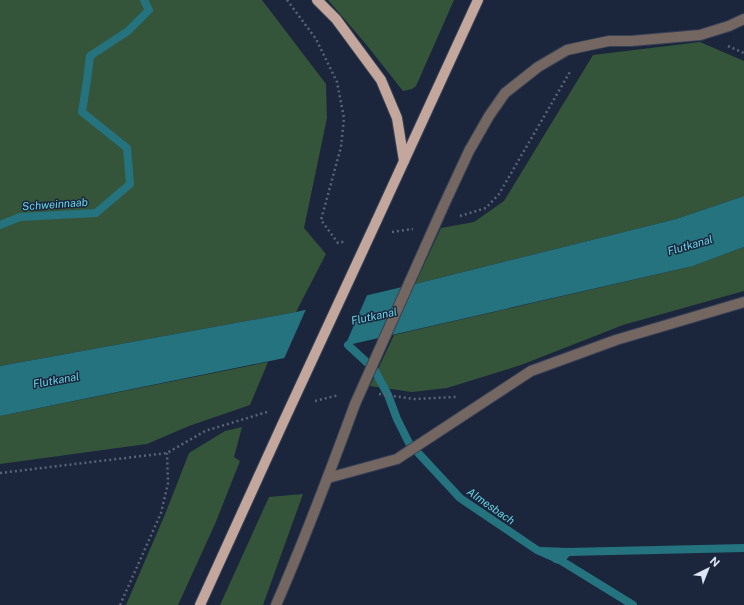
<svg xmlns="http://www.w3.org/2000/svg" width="744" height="605" viewBox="0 0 744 605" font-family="'Public Sans',sans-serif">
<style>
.green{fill:#34553a}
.water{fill:#25737e}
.pier{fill:#1b263c}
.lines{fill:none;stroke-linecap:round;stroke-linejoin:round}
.stream{stroke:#25737e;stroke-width:8}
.lane-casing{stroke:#364156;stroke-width:12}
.primary-casing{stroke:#364156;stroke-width:12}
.path{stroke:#5a6377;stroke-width:2.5;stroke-dasharray:2 3;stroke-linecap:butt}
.lane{stroke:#746661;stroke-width:10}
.primary{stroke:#c3a69c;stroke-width:10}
.lane-bridge-casing{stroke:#364156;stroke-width:12;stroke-linecap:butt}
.primary-bridge-casing{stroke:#364156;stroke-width:12;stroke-linecap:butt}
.lane-bridge{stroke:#746661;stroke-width:10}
.primary-bridge{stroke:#c3a69c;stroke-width:10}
.labels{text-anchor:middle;stroke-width:3;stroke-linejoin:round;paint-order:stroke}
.water-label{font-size:11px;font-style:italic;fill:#65d6e7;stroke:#1b263c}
</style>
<rect width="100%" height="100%" fill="#1b263c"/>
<g class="green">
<path d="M 0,0 L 262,0 L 326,84 L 327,118 L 304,228 L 326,254 L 296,312 L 0,366 Z"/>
<path d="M 328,0 L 454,0 L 416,86 L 412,89 L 403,91 L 365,43 Z"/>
<path d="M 700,42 L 744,61 L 744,196 L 676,219 L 415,284 L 441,228 L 474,222 L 504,201 L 593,55 Z"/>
<path d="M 744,247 L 744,291 L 623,325 L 521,365 L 447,388 L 412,392 L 370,386 L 394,335 L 693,266 Z"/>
<path d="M 268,362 L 250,405 L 189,426 L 147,444 L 0,464 L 0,416 Z"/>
<path d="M 242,427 L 234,457 L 240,461 L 215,524 L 178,605 L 126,605 L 166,512 L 189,453 L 225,431 Z"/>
<path d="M 303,494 L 263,605 L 220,605 L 269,497 Z"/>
</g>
<path class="water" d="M 744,196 L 744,247 L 693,266 L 348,345 L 0,416 L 0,366 L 296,312 L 415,284 L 676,219 Z"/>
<path class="pier" d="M 368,293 L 344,348 L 283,361 L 307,307 Z"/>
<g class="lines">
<g class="stream">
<path d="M 0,225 L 20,217 L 96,213 L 130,184 L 127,148 L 82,112 L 87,80 L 90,56 L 128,31 L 149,10 L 144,0"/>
<path d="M 348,345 L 374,369 L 388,395 L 397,419 L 409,443 L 460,498 L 537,550 L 560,560 L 633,605"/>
<path d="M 543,551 L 568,552 L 744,548"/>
<path d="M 556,559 L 560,560 L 568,552"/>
</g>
<defs>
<g id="lane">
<path d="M 443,207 L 469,151 L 489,116 L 505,93 L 538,67 L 567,50 L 585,46 L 609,41 L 631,41 L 700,35 L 729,26 L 744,19"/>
<path d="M 328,478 L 397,459 L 531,371 L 616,340 L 744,302"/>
<path d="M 276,605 C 305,539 330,472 355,404"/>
</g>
<g id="primary">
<path d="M 317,0 L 336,19 L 381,80 L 397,118 L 404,161"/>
<path d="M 376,222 L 478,0"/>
<path d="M 200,605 L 282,425"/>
</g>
</defs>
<use href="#lane" class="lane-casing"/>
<use href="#primary" class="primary-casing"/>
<g class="path">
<path d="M 287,0 L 316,39 L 337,82 L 344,118 L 341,147 L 321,220 L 338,243 L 346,241"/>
<path d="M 728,46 L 744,53"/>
<path d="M 460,216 L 486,208 L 499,194 L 571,70"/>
<path d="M 392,232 L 413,229"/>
<path d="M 379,394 L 414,399 L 456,397"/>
<path d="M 315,401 L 339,395"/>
<path d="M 0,473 L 167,453 L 205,431 L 267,412"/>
<path d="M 120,605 L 161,513 L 168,483 L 167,453"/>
</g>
<use href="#lane" class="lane"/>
<use href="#primary" class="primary"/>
<defs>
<path id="lane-bridge" d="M 355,404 L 443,207"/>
<path id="primary-bridge" d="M 282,425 L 376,222"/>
</defs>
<use href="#lane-bridge" class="lane-bridge-casing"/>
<use href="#primary-bridge" class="primary-bridge-casing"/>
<use href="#lane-bridge" class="lane-bridge"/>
<use href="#primary-bridge" class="primary-bridge"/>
</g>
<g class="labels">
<g class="water-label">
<text transform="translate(55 204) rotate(-4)" y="4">Schweinnaab</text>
<text transform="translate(690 245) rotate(-16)" y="4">Flutkanal</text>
<text transform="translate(374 316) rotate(-12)" y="4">Flutkanal</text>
<text transform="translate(56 380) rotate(-10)" y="4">Flutkanal</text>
<text transform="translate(491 506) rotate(35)" y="4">Almesbach</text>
</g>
</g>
<g transform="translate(708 569) rotate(43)" stroke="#1b263c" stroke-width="3" paint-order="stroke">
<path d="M0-3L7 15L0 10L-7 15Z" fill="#dde4f3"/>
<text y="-6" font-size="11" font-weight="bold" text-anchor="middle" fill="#dde4f3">N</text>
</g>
</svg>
